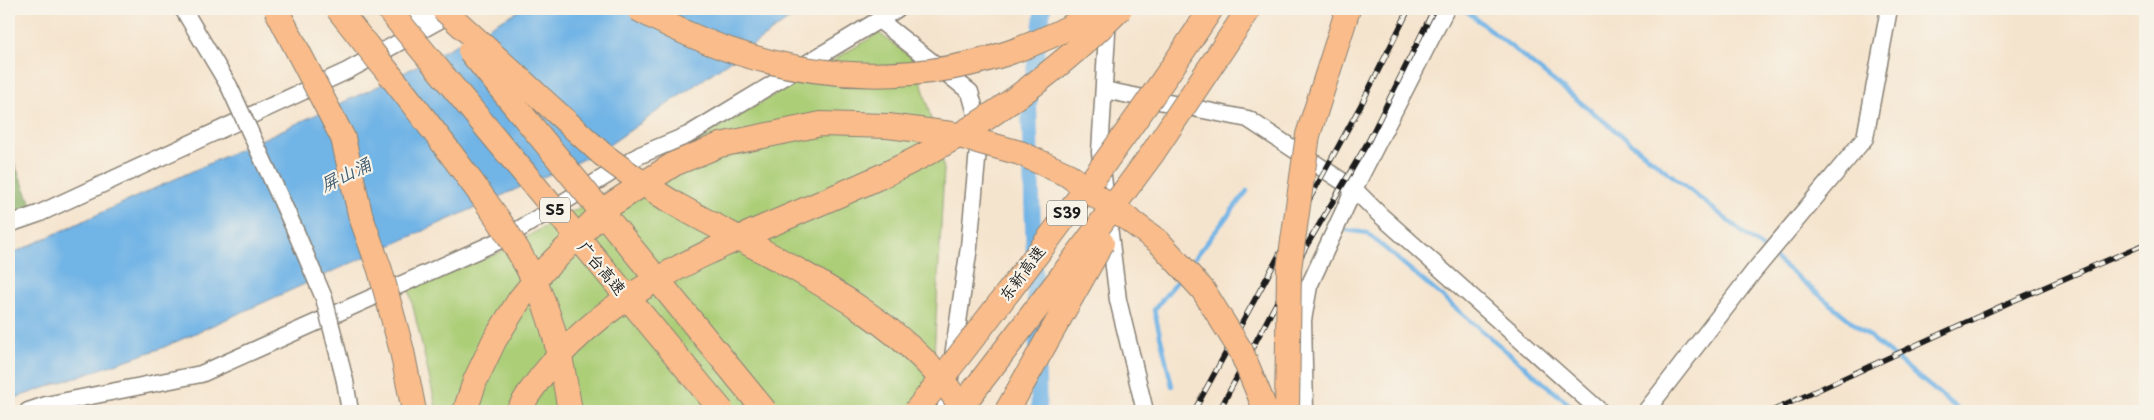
<svg xmlns="http://www.w3.org/2000/svg" width="2154" height="420" viewBox="0 0 2154 420" font-family="'Playpen Sans','LXGW WenKai TC',sans-serif">
<style>
.green{fill:#acce77;stroke:#64754a}
.forest{fill:#89b168;stroke:#526642}
.water{fill:#71b4e6;stroke:#466881}
.lines{fill:none;stroke-linecap:round;stroke-linejoin:round}
.stream{stroke:#71b4e6;stroke-width:4.5}
.canal{stroke:#71b4e6;stroke-width:16}
.minor-casing{stroke:#888074;stroke-width:19}
.minor{stroke:#fff;stroke-width:16}
.rail-casing{stroke:#1c1c1c;stroke-width:5.5}
.rail{stroke:#f7f3e8;stroke-width:4;stroke-dasharray:11;stroke-linecap:butt}
.minor-bridge-casing{stroke:#888074;stroke-width:19;stroke-linecap:butt}
.highway-bridge-casing{stroke:#888074;stroke-width:26;stroke-linecap:butt}
.minor-bridge{stroke:#fff;stroke-width:16}
.highway-bridge{stroke:#f9bc8a;stroke-width:24}
.labels{text-anchor:middle;stroke-width:4.5;stroke-linejoin:round;paint-order:stroke}
.shield{fill:#f7f3e8;stroke:#5e5c59;stroke-width:1}
.shield-label{font-size:15px;font-weight:bold;fill:#1c1c1c}
.street-label{font-size:16px;fill:#1c1c1c;stroke:#f7f3e8}
.water-label{font-size:18px;font-style:italic;fill:#3e596d;stroke:#f7f3e8}
</style>
<rect width="100%" height="100%" fill="#f7f3e8"/>
<filter id="ink" filterUnits="userSpaceOnUse"><feTurbulence type="fractalNoise" baseFrequency=".02" numOctaves="2"/><feDisplacementMap in="SourceGraphic" scale="10" xChannelSelector="R" yChannelSelector="G"/><feConvolveMatrix kernelMatrix="1 2 1 2 8 2 1 2 1" color-interpolation-filters="sRGB"/></filter>
<filter id="wash" filterUnits="userSpaceOnUse"><feTurbulence type="fractalNoise" baseFrequency=".0096" numOctaves="4" result="noise"/><feDisplacementMap in="SourceGraphic" scale="20" xChannelSelector="R" yChannelSelector="G"/><feGaussianBlur stdDeviation="1.12" result="paint"/><feColorMatrix in="noise" values="0 0 0 0 0 0 0 0 0 0 0 0 0 0 0 0 0 1.4 0 .05"/><feComposite in="paint" operator="in"/></filter>
<g filter="url(#wash)">
<rect width="100%" height="100%" fill="#f5e4cd"/>
<path class="green" d="M 879,33 L 916,61 L 944,169 L 931,411 L 437,411 L 409,289 L 496,254 L 659,163 Z"/>
<path class="forest" d="M 9,151 L 33,208 L 9,217 Z"/>
<path class="water" d="M 522,9 L 804,9 L 599,152 L 162,348 L 9,400 L 9,255 L 383,84 Z"/>
<g class="lines">
<g class="stream">
<path d="M 1464,9 L 1766,251"/>
<path d="M 1346,230 L 1367,233 L 1577,411"/>
<path d="M 1772,256 L 1960,411"/>
<path d="M 1190,264 L 1247,191"/>
<path d="M 1172,386 L 1154,310 L 1181,276"/>
</g>
<path class="canal" d="M 1039,411 L 1029,105 L 1043,9"/>
</g>
</g>
<g filter="url(#ink)">
<g class="lines">
<defs>
<g id="minor">
<path d="M 183,9 L 229,86"/>
<path d="M 1108,16 L 1100,152 L 1118,300 L 1145,411"/>
<path d="M 879,20 L 970,92 L 980,128 L 969,247 L 945,411"/>
<path d="M 402,28 L 436,9"/>
<path d="M 1104,90 L 1248,119 L 1354,189 L 1379,214 L 1600,411"/>
<path d="M 9,224 L 38,214 L 347,71 L 458,10"/>
<path d="M 345,381 L 350,411"/>
<path d="M 28,411 L 46,405 L 201,374 L 505,238 L 640,155 L 688,135 L 897,9"/>
<path d="M 1305,411 L 1303,320 L 1309,286 L 1354,189 L 1446,9"/>
<path d="M 1646,411 L 1754,271 L 1865,138 L 1889,9"/>
</g>
</defs>
<use href="#minor" class="minor-casing"/>
<use href="#minor" class="minor"/>
<defs>
<g id="rail">
<path d="M 1194,411 L 1363,101 L 1409,9"/>
<path d="M 1219,411 L 1307,245 L 1368,142 L 1434,9"/>
<path d="M 1772,411 L 2008,303 L 2145,244"/>
</g>
</defs>
<use href="#rail" class="rail-casing"/>
<use href="#rail" class="rail"/>
<defs>
<path id="minor-bridge" d="M 229,86 L 295,230 L 324,298 L 345,381"/>
<g id="highway-bridge">
<path d="M 276,9 L 343,138 L 360,214 L 380,270 L 402,351 L 414,411"/>
<path d="M 338,9 C 382,65 427,120 468,177 C 497,216 525,256 543,301 C 557,335 564,375 570,411"/>
<path d="M 388,9 L 722,411"/>
<path d="M 443,9 L 602,154 C 626,172 651,190 677,205 C 767,256 913,318 963,411"/>
<path d="M 638,9 C 789,93 952,100 1102,9"/>
<path d="M 470,51 L 765,411"/>
<path d="M 465,411 L 475,381 L 494,341 L 520,299 L 542,272 L 609,206 L 674,164 L 720,145 L 821,124 L 888,126 L 952,134 L 1020,153 L 1068,175 L 1159,242 L 1203,290 L 1241,351 L 1266,411"/>
<path d="M 518,411 C 596,276 759,235 890,172 C 975,132 1054,75 1120,9"/>
<path d="M 916,411 C 1018,281 1120,148 1211,9"/>
<path d="M 958,411 L 1061,277 L 1152,154 L 1249,9"/>
<path d="M 1007,411 L 1102,243"/>
<path d="M 1287,411 L 1289,269 L 1308,135 L 1348,9"/>
</g>
</defs>
<use href="#minor-bridge" class="minor-bridge-casing"/>
<use href="#highway-bridge" class="highway-bridge-casing"/>
<use href="#minor-bridge" class="minor-bridge"/>
<use href="#highway-bridge" class="highway-bridge"/>
</g>
</g>
<g class="labels">
<g class="shield">
<rect x="540" y="197.5" width="30" height="25" rx="4"/>
<rect x="1047" y="200.5" width="40" height="25" rx="4"/>
</g>
<g class="shield-label">
<text x="555" y="215">S5</text>
<text x="1067" y="218">S39</text>
</g>
<g class="street-label">
<text transform="translate(602 268) rotate(50)" y="6">广台高速</text>
<text transform="translate(1022 273) rotate(-53)" y="6">东新高速</text>
</g>
<g class="water-label">
<text transform="translate(346 175) rotate(-26)" y="6">屏山涌</text>
</g>
</g>
<rect width="2154" height="420" fill="none" stroke="#f7f3e8" stroke-width="30"/>
</svg>
